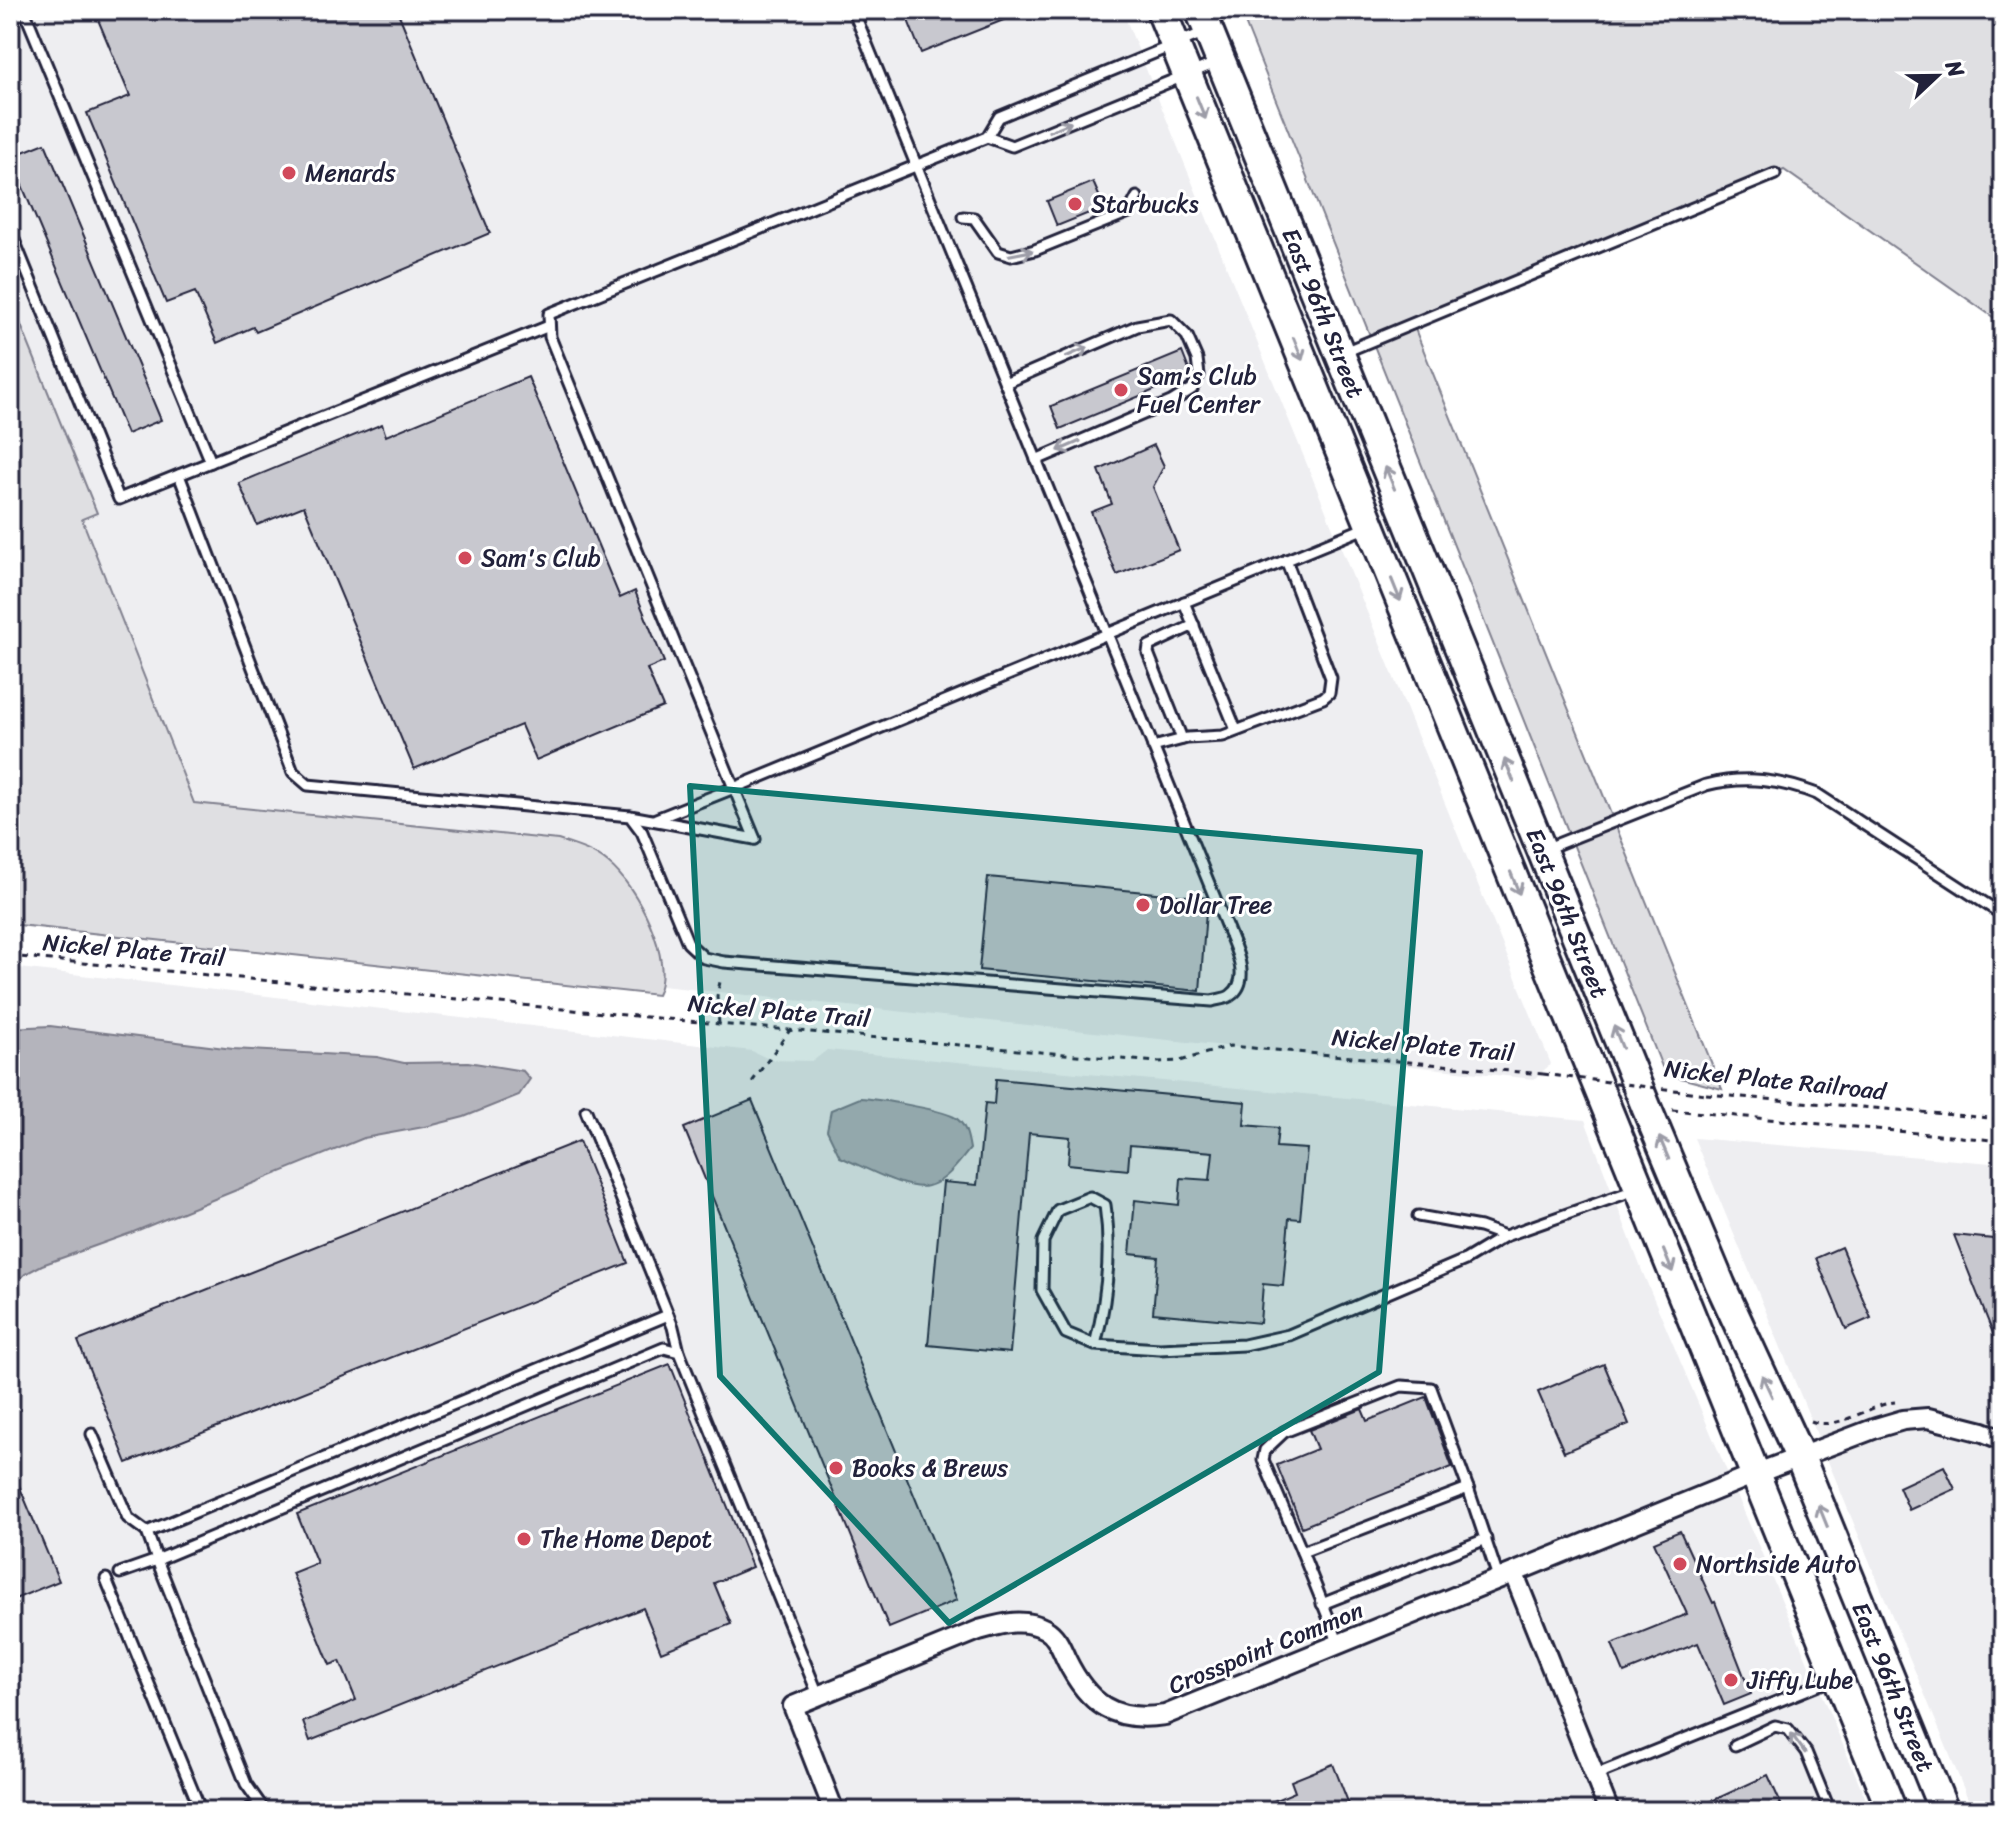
<svg xmlns="http://www.w3.org/2000/svg" width="2013" height="1821" viewBox="0 0 2013 1821" font-family="Sriracha,sans-serif">
<style>
.built{fill:#eeeef1}
.green{fill:#dfdfe2;stroke:#80808e;stroke-width:2}
.water{fill:#b4b4bc;stroke:#7a7a88;stroke-width:2}
.building{fill:#c8c8cf;stroke:#22223b;stroke-width:2}
.lines{fill:none;stroke-linecap:round;stroke-linejoin:round}
.lane-casing{stroke:#22223b;stroke-width:15}
.street-casing{stroke:#22223b;stroke-width:24}
.primary-casing{stroke:#22223b;stroke-width:34}
.path{stroke:#22223b;stroke-width:3;stroke-dasharray:6 6;stroke-linecap:butt}
.lane{stroke:#fff;stroke-width:9}
.street{stroke:#fff;stroke-width:18}
.primary{stroke:#fff;stroke-width:28}
.path-bridge{stroke:#22223b;stroke-width:3;stroke-dasharray:6 6;stroke-linecap:butt}
.oneway{stroke:#9c9ca7}
.marked{fill:#0f766e;fill-opacity:0.2;stroke:#0f766e;stroke-width:6;stroke-linejoin:round}
.poi-dot{fill:#d1495b;stroke:#fff;stroke-width:3}
.labels{text-anchor:middle;stroke-width:6;stroke-linejoin:round;paint-order:stroke}
.poi-label{font-size:24px;fill:#22223b;stroke:#fff;text-anchor:start}
.street-label{font-size:24px;fill:#22223b;stroke:#fff}
</style>
<rect width="100%" height="100%" fill="#fff"/>
<filter id="ink" filterUnits="userSpaceOnUse"><feTurbulence type="fractalNoise" baseFrequency=".0125" numOctaves="2"/><feDisplacementMap in="SourceGraphic" scale="16" xChannelSelector="R" yChannelSelector="G"/><feConvolveMatrix kernelMatrix="1 2 1 2 8 2 1 2 1" color-interpolation-filters="sRGB"/></filter>
<g filter="url(#ink)">
<g class="built">
<path d="M 10,10 L 1122,10 L 1551,1064 L 1534,1079 L 662,986 L 660,946 L 558,840 L 194,803 L 81,519 L 97,512 L 10,298 Z"/>
<path d="M 10,967 L 752,1051 L 771,1060 L 813,1061 L 827,1050 L 1585,1120 L 1642,1271 L 1871,1811 L 10,1811 Z"/>
<path d="M 1694,1138 L 2003,1164 L 2003,1811 L 1973,1811 Z"/>
</g>
<g class="green">
<path d="M 1240,10 L 1567,10 L 1565,14 L 1570,18 L 1575,10 L 2003,10 L 2003,324 L 1784,170 L 1413,324 L 1722,1089 L 1665,1074 Z"/>
<path d="M 10,298 L 97,513 L 82,519 L 194,803 L 558,840 C 576,846 594,851 608,863 C 637,886 675,960 657,995 L 10,924 Z"/>
</g>
<g class="water">
<path d="M 50,1026 L 233,1049 L 377,1057 L 404,1063 L 468,1062 L 523,1071 L 530,1079 L 519,1095 L 464,1117 L 429,1126 L 364,1138 L 131,1233 L 42,1265 L 25,1274 L 15,1284 L 10,1308 L 10,1028 Z"/>
<path d="M 860,1098 C 878,1099 939,1109 954,1117 C 966,1123 968,1137 970,1149 C 959,1162 946,1182 928,1186 C 907,1192 861,1165 840,1157 L 827,1130 L 831,1110 Z"/>
</g>
<g class="building">
<path d="M 94,10 L 397,10 L 490,233 L 256,332 L 253,327 L 217,343 L 195,292 L 166,303 L 87,113 L 130,96 Z"/>
<path d="M 904,10 L 1026,10 L 1026,11 L 921,53 Z"/>
<path d="M 45,143 L 161,420 L 127,434 L 10,157 Z"/>
<path d="M 1093,182 L 1104,207 L 1057,226 L 1047,201 Z"/>
<path d="M 1182,352 L 1191,375 L 1060,429 L 1051,406 Z"/>
<path d="M 528,377 L 620,598 L 635,591 L 664,662 L 647,669 L 663,707 L 536,760 L 521,725 L 414,769 L 304,506 L 257,525 L 239,483 L 382,424 L 386,436 Z"/>
<path d="M 1154,445 L 1164,466 L 1153,487 L 1179,550 L 1117,575 L 1091,512 L 1112,504 L 1099,470 Z"/>
<path d="M 988,877 L 1207,898 L 1200,991 L 979,970 Z"/>
<path d="M 996,1079 L 1246,1102 L 1244,1125 L 1278,1128 L 1276,1147 L 1307,1149 L 1300,1219 L 1289,1218 L 1283,1286 L 1263,1284 L 1260,1323 L 1153,1313 L 1158,1257 L 1130,1254 L 1135,1200 L 1179,1205 L 1181,1178 L 1210,1180 L 1213,1152 L 1130,1145 L 1128,1170 L 1068,1164 L 1070,1137 L 1029,1133 L 1010,1353 L 928,1345 L 943,1182 L 977,1185 L 985,1103 L 994,1104 Z"/>
<path d="M 752,1100 L 957,1600 L 889,1628 L 684,1128 Z"/>
<path d="M 579,1141 L 628,1263 L 127,1463 L 78,1341 Z"/>
<path d="M 1954,1235 L 2003,1240 L 2003,1356 L 2002,1356 Z"/>
<path d="M 1841,1247 L 1871,1318 L 1846,1329 L 1816,1258 Z"/>
<path d="M 670,1364 L 752,1567 L 714,1583 L 731,1624 L 661,1652 L 643,1608 L 310,1741 L 303,1722 L 356,1700 L 340,1661 L 330,1665 L 292,1573 L 317,1563 L 297,1514 Z"/>
<path d="M 1604,1364 L 1629,1424 L 1564,1452 L 1538,1392 Z"/>
<path d="M 1426,1397 L 1452,1467 L 1302,1527 L 1277,1465 L 1317,1449 L 1309,1430 L 1362,1409 L 1367,1421 Z"/>
<path d="M 10,1464 L 59,1581 L 10,1601 Z"/>
<path d="M 1944,1466 L 1955,1489 L 1909,1510 L 1899,1487 Z"/>
<path d="M 1680,1531 L 1713,1603 L 1715,1602 L 1751,1694 L 1724,1705 L 1698,1643 L 1624,1673 L 1612,1644 L 1687,1614 L 1654,1542 Z"/>
<path d="M 1333,1764 L 1350,1807 L 1339,1811 L 1249,1811 L 1295,1792 L 1291,1781 Z"/>
<path d="M 1768,1775 L 1781,1804 L 1765,1811 L 1690,1811 Z"/>
</g>
<g class="lines">
<defs>
<g id="lane">
<path d="M 24,10 L 211,462"/>
<path d="M 1205,32 L 999,117 L 987,137 L 549,314 L 550,337 L 734,788 L 1367,527"/>
<path d="M 987,137 L 1012,146 L 1218,62"/>
<path d="M 963,217 L 974,218 L 998,252 L 1011,256 L 1035,250 L 1129,212 L 1137,197"/>
<path d="M 10,230 L 119,499 L 549,326"/>
<path d="M 1342,353 L 1775,174"/>
<path d="M 1005,383 L 1137,326 L 1171,320 L 1187,336 L 1197,359 L 1199,375 L 1192,389 L 1171,402 L 1036,460"/>
<path d="M 179,475 L 293,772 L 308,785 L 630,816 L 642,832 L 688,943 L 704,958 L 724,962 L 1212,1001 C 1217,999 1227,999 1231,995 C 1252,980 1235,948 1228,930 L 853,10"/>
<path d="M 1184,602 L 1236,730"/>
<path d="M 1182,739 L 1148,653 L 1149,646 L 1194,625"/>
<path d="M 1153,747 L 1187,738 L 1223,736 L 1323,698 L 1329,693 L 1331,678 L 1286,560"/>
<path d="M 630,816 L 755,839"/>
<path d="M 656,819 L 734,788 L 755,839"/>
<path d="M 1545,849 L 1706,785 C 1745,775 1780,780 1817,794 L 2003,915"/>
<path d="M 586,1111 L 673,1327 L 679,1352"/>
<path d="M 1418,1216 L 1480,1227 L 1505,1236 L 1635,1190"/>
<path d="M 1095,1345 C 1107,1299 1112,1252 1105,1205 L 1090,1197 L 1058,1210 L 1043,1241 L 1042,1290 L 1066,1333 L 1095,1345 L 1160,1349 L 1244,1345 L 1289,1335 L 1465,1260 L 1505,1236"/>
<path d="M 92,1434 L 128,1518 L 147,1532"/>
<path d="M 1302,1552 L 1263,1460 L 1265,1450 L 1284,1432 L 1401,1386 L 1431,1388 L 1468,1488"/>
<path d="M 120,1573 L 157,1560 L 147,1532 L 668,1315"/>
<path d="M 106,1579 L 201,1811"/>
<path d="M 1322,1604 L 1486,1539"/>
<path d="M 1339,1644 L 1302,1552 L 1468,1488 L 1499,1580"/>
<path d="M 1735,1745 L 1775,1726 L 1788,1729 L 1806,1752 L 1830,1811"/>
<path d="M 1595,1775 L 1833,1679"/>
<path d="M 244,1811 L 260,1804"/>
<path d="M 265,1811 L 246,1784 L 157,1560 L 664,1348 L 679,1352 L 819,1697"/>
</g>
<g id="street">
<path d="M 1514,1574 L 1609,1811"/>
<path d="M 834,1811 L 793,1706 L 979,1630 C 1001,1624 1023,1617 1045,1629 C 1057,1636 1061,1648 1066,1659 C 1088,1704 1114,1723 1165,1715 L 1755,1474 L 1876,1428 L 1903,1420 L 1928,1418 L 1983,1432 L 2003,1440"/>
</g>
<g id="primary">
<path d="M 1161,10 L 1892,1811"/>
<path d="M 1200,10 L 1647,1109 L 1721,1286 L 1800,1457 L 1944,1811"/>
</g>
</defs>
<use href="#lane" class="lane-casing"/>
<use href="#street" class="street-casing"/>
<use href="#primary" class="primary-casing"/>
<g class="path">
<path d="M 10,956 L 719,1024 L 1156,1062 L 1180,1061 L 1230,1046 L 1543,1074"/>
<path d="M 719,1024 L 717,996 L 721,977"/>
<path d="M 752,1082 L 790,1030"/>
<path d="M 1706,1094 L 2003,1119"/>
<path d="M 1672,1110 L 2003,1141"/>
<path d="M 1811,1421 C 1838,1432 1868,1405 1895,1402"/>
</g>
<use href="#lane" class="lane"/>
<use href="#street" class="street"/>
<use href="#primary" class="primary"/>
<path class="path-bridge" d="M 1543,1074 L 1706,1094"/>
</g>
<defs><path id="oneway-shaft" d="M-6 0H5M1.5-3L5.5 0L1.5 3" fill="none" stroke-width="1.6" stroke-linecap="round" stroke-linejoin="round" transform="scale(2)"/></defs>
<g class="oneway">
<use href="#oneway-shaft" transform="translate(1201 108) rotate(68)"/>
<use href="#oneway-shaft" transform="translate(1060 127) rotate(-22)"/>
<use href="#oneway-shaft" transform="translate(1021 253) rotate(-11)"/>
<use href="#oneway-shaft" transform="translate(1298 349) rotate(68)"/>
<use href="#oneway-shaft" transform="translate(1077 352) rotate(-23)"/>
<use href="#oneway-shaft" transform="translate(1069 446) rotate(157)"/>
<use href="#oneway-shaft" transform="translate(1390 478) rotate(-112)"/>
<use href="#oneway-shaft" transform="translate(1396 590) rotate(68)"/>
<use href="#oneway-shaft" transform="translate(1509 770) rotate(-112)"/>
<use href="#oneway-shaft" transform="translate(1515 883) rotate(68)"/>
<use href="#oneway-shaft" transform="translate(1618 1037) rotate(-112)"/>
<use href="#oneway-shaft" transform="translate(1664 1148) rotate(-113)"/>
<use href="#oneway-shaft" transform="translate(1668 1261) rotate(68)"/>
<use href="#oneway-shaft" transform="translate(1767 1386) rotate(-115)"/>
<use href="#oneway-shaft" transform="translate(1823 1516) rotate(-112)"/>
<use href="#oneway-shaft" transform="translate(1798 1743) rotate(-126)"/>
</g>
</g>
<path class="marked" d="M 690,786 L 1420,852 L 1379,1372 L 949,1623 L 720,1376 Z"/>
<g class="poi-dot">
<circle cx="289" cy="173" r="8"/>
<circle cx="1075" cy="204" r="8"/>
<circle cx="1121" cy="390" r="8"/>
<circle cx="465" cy="558" r="8"/>
<circle cx="1143" cy="905" r="8"/>
<circle cx="836" cy="1468" r="8"/>
<circle cx="524" cy="1539" r="8"/>
<circle cx="1680" cy="1564" r="8"/>
<circle cx="1731" cy="1680" r="8"/>
</g>
<g class="labels">
<g class="poi-label">
<text x="305" y="181">Menards</text>
<text x="1091" y="212">Starbucks</text>
<text x="1137" y="384">Sam's Club<tspan x="1137" dy="28">Fuel Center</tspan></text>
<text x="481" y="566">Sam's Club</text>
<text x="1159" y="913">Dollar Tree</text>
<text x="852" y="1476">Books &amp; Brews</text>
<text x="540" y="1547">The Home Depot</text>
<text x="1696" y="1572">Northside Auto</text>
<text x="1747" y="1688">Jiffy Lube</text>
</g>
<g class="street-label">
<text transform="translate(1323 313) rotate(68)" y="8">East 96th Street</text>
<text transform="translate(1567 913) rotate(68)" y="8">East 96th Street</text>
<text transform="translate(134 950) rotate(5)" y="8">Nickel Plate Trail</text>
<text transform="translate(779 1011) rotate(5)" y="8">Nickel Plate Trail</text>
<text transform="translate(1423 1045) rotate(5)" y="8">Nickel Plate Trail</text>
<text transform="translate(1775 1080) rotate(6)" y="8">Nickel Plate Railroad</text>
<text transform="translate(1266 1648) rotate(-22)" y="8">Crosspoint Common</text>
<text transform="translate(1893 1687) rotate(68)" y="8">East 96th Street</text>
</g>
</g>
<rect width="2013" height="1821" fill="none" stroke="#fff" stroke-width="40"/>
<rect x="20" y="20" width="1973" height="1781" fill="none" stroke="#22223b" stroke-width="3" filter="url(#ink)"/>
<g transform="translate(1937 76) rotate(68)" stroke="#ffffff" stroke-width="6" paint-order="stroke">
<path d="M0-6L14 30L0 20L-14 30Z" fill="#22223b"/>
<text y="-12" font-size="22" font-weight="bold" text-anchor="middle" fill="#22223b">N</text>
</g>
</svg>
